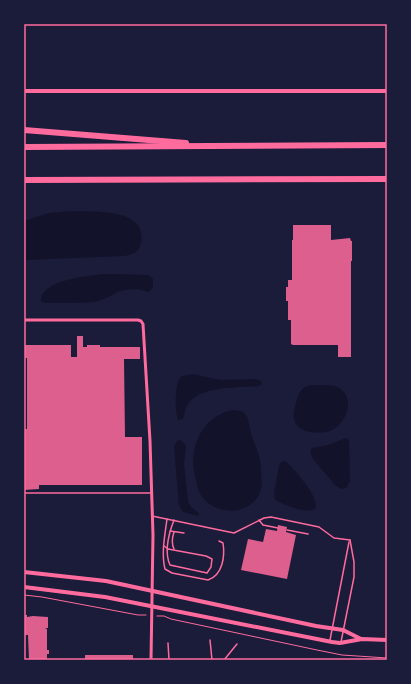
<svg xmlns="http://www.w3.org/2000/svg" width="411" height="684" viewBox="0 0 411 684" font-family="'Open Sans',sans-serif">
<style>
.water{fill:#12122b}
.building{fill:#dd5f8e}
.lines{fill:none;stroke-linecap:round;stroke-linejoin:round}
.path{stroke:#ff6b9d;stroke-width:1}
.service{stroke:#ff6b9d;stroke-width:1.5}
.minor{stroke:#ff6b9d;stroke-width:3}
.tertiary{stroke:#ff6b9d;stroke-width:4}
.motorway{stroke:#ff6b9d;stroke-width:6}
.neatline{fill:none;stroke:#ff6b9d;stroke-width:1.5}
</style>
<rect width="100%" height="100%" fill="#1b1b3a"/>
<g class="water">
<path d="M 70,211 C 92,212 148,207 141,243 C 139,253 131,255 123,256 L 24,260 L 24,221 L 49,213 Z"/>
<path d="M 108,274 L 148,275 L 153,279 L 153,288 L 149,292 L 138,289 L 125,290 L 117,292 L 109,297 L 95,302 L 74,303 L 44,303 L 41,301 C 41,279 92,275 108,274 Z"/>
<path d="M 193,374 L 220,380 L 256,379 L 261,381 L 262,384 L 259,386 C 239,388 201,385 188,404 C 185,408 185,414 183,419 L 178,420 C 175,411 174,382 182,376 Z"/>
<path d="M 317,385 C 325,385 337,384 343,391 C 356,404 342,430 326,432 C 304,435 287,427 296,403 C 298,397 299,391 305,387 C 308,385 313,385 317,385 Z"/>
<path d="M 232,410 L 241,411 C 244,413 246,414 247,417 C 249,421 249,425 250,429 C 253,442 260,454 261,467 C 261,475 263,484 260,492 C 251,515 219,516 204,499 C 198,493 197,484 195,477 C 188,447 202,417 232,410 Z"/>
<path d="M 346,438 L 349,440 L 350,481 L 347,487 L 343,489 L 339,488 L 335,485 L 313,459 L 310,452 L 312,448 L 328,445 Z"/>
<path d="M 181,440 L 186,446 L 184,464 L 188,501 L 191,507 L 199,513 L 198,516 L 183,512 L 179,505 L 174,446 L 177,441 Z"/>
<path d="M 285,461 C 293,467 321,499 315,509 C 305,514 285,505 275,500 L 274,493 L 279,466 L 281,462 Z"/>
</g>
<g class="building">
<path d="M 293,225 L 331,225 L 331,240 L 350,238 L 351,241 L 352,241 L 352,261 L 351,261 L 351,357 L 338,357 L 338,345 L 293,345 L 291,344 L 291,320 L 288,320 L 288,301 L 286,301 L 286,287 L 288,287 L 288,280 L 292,280 L 292,240 L 293,240 Z"/>
<path d="M 77,336 L 83,336 L 83,347 L 87,347 L 87,345 L 100,345 L 100,347 L 140,347 L 140,359 L 124,359 L 125,437 L 142,437 L 142,485 L 39,485 L 39,489 L 24,490 L 24,429 L 27,429 L 27,358 L 24,358 L 24,345 L 71,345 L 71,357 L 77,357 Z"/>
<path d="M 278,525 L 287,527 L 286,532 L 296,535 L 287,579 L 241,570 L 248,539 L 263,542 L 266,529 L 277,531 Z"/>
<path d="M 24,615 L 27,615 L 27,617 L 33,616 L 48,617 L 48,628 L 45,628 L 47,629 L 47,650 L 49,650 L 49,654 L 47,654 L 47,660 L 29,660 L 28,635 L 24,635 Z"/>
<rect x="85" y="655" width="48" height="5"/>
</g>
<g class="lines">
<g class="path">
<path d="M 24,595 L 42,597 L 138,615 L 146,615"/>
<path d="M 157,616 L 164,616 L 171,619 L 317,650 L 342,655 L 387,658"/>
</g>
<g class="service">
<path d="M 24,493 L 151,493"/>
<path d="M 152,516 L 234,533 L 264,518 L 271,517 L 319,527 L 334,538 L 350,540"/>
<path d="M 167,519 C 165,535 161,553 165,569 L 172,573 L 208,580 C 223,575 225,556 223,543 L 219,541"/>
<path d="M 259,520 L 263,525 L 278,528"/>
<path d="M 287,530 L 308,534"/>
<path d="M 170,531 L 184,533"/>
<path d="M 174,532 C 172,538 171,543 174,549"/>
<path d="M 164,546 L 168,549 L 206,556 L 212,559 L 211,567 L 207,573 L 170,565 C 164,552 169,533 174,520"/>
<path d="M 210,640 L 212,660"/>
<path d="M 330,640 L 349,542"/>
<path d="M 341,642 L 354,577 L 354,562 L 350,540"/>
<path d="M 168,643 L 169,660"/>
<path d="M 224,660 L 237,644"/>
</g>
<path class="minor" d="M 24,320 L 138,320 L 141,321 L 143,324 L 150,441 L 153,535 L 151,660"/>
<g class="tertiary">
<path d="M 24,91 L 387,91"/>
<path d="M 24,572 L 106,581 L 316,626 L 343,630 L 361,639"/>
<path d="M 24,587 L 105,597 L 332,642 L 340,643 L 362,639 L 387,640"/>
</g>
<g class="motorway">
<path d="M 24,130 L 186,143"/>
<path d="M 24,147 L 387,145"/>
<path d="M 24,180 L 387,179"/>
</g>
</g>
<rect width="411" height="684" fill="none" stroke="#1b1b3a" stroke-width="50"/>
<rect x="25" y="25" width="361" height="634" class="neatline"/>
</svg>
